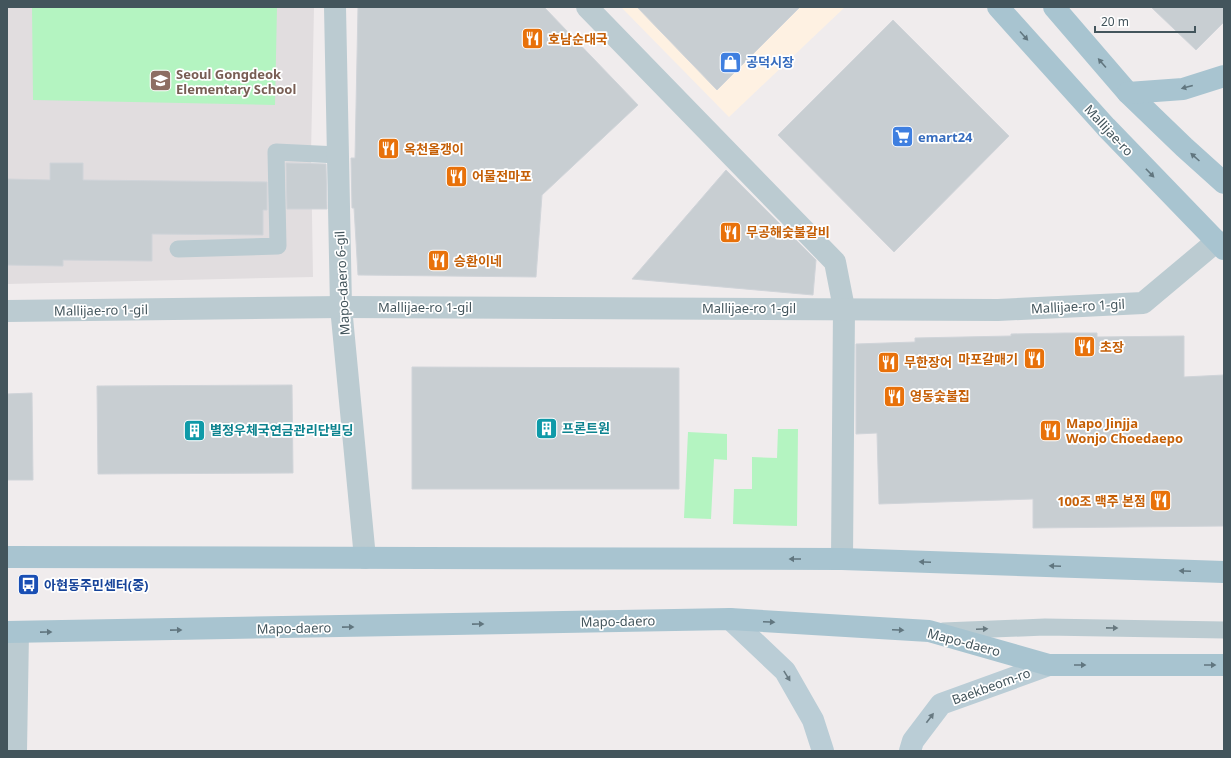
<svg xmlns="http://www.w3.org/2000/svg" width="1231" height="758" viewBox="0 0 1231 758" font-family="'Noto Sans','Noto Sans KR',sans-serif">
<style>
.commercial{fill:#fef1e2}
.education{fill:#e1dddf}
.green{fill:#b4f4c1}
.building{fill:#c8ced2;stroke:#d0d4d9}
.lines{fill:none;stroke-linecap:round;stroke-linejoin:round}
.lane{stroke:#bbcbd1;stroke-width:17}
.street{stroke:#bbcbd1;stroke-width:22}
.secondary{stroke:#bacdd6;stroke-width:22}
.primary{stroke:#a8c4d0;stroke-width:22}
.oneway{fill:#61767f}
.oneway2{fill:#67787f}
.oneway3{fill:#677981}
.labels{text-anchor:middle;stroke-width:3.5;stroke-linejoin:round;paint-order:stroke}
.food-label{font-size:13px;font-weight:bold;fill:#c56008;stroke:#fff;text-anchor:start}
.shop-label{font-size:13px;font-weight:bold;fill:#366cbe;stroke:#fff;text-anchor:start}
.education-label{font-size:13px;font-weight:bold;fill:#785e54;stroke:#fff;text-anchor:start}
.street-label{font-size:13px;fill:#43555c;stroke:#fff}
.culture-label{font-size:13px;font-weight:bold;fill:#0d838f;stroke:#fff;text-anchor:start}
.transit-label{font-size:13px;font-weight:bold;fill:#164399;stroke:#fff;text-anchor:start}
</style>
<rect width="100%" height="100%" fill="#f0eced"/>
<path class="commercial" d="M 621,7 L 845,7 L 729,117 Z"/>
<path class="education" d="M 7,7 L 314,7 L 311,154 L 313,277 L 7,284 Z"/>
<g class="green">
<path d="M 32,7 L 277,7 L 275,105 L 33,100 Z"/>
<path d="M 778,429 L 798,429 L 797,526 L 733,524 L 734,489 L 752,489 L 752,457 L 777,458 Z"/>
<path d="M 688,432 L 727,434 L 727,460 L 714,459 L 711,519 L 684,518 Z"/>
</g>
<g class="building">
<path d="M 358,7 L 544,7 L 638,105 L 542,195 L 536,277 L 358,275 L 354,208 L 352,208 L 351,158 L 355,158 Z"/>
<path d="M 637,7 L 800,7 L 717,90 Z"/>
<path d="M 1151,7 L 1224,7 L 1224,22 L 1196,50 Z"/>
<path d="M 893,20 L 1009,136 L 894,252 L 778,135 Z"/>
<path d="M 50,163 L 83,163 L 83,180 L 267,182 L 267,210 L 263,210 L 263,235 L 152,234 L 152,261 L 63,260 L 63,266 L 7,265 L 7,179 L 50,180 Z"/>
<path d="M 286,163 L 326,164 L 327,209 L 287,209 Z"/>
<path d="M 726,170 L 816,260 L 813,295 L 632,279 Z"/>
<path d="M 1065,333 L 1097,333 L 1097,337 L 1184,336 L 1184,377 L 1224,375 L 1224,526 L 1033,528 L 1033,499 L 879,504 L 877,433 L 856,434 L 856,344 L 915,342 L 915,338 L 1011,336 L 1011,334 Z"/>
<path d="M 412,367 L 679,368 L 679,489 L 412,489 Z"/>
<path d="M 292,385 L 293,473 L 98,474 L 97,386 Z"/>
<path d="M 32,393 L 33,480 L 7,480 L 7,394 Z"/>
</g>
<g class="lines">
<g class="lane">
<path d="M 178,249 L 278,246 L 276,152 L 338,155"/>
<path d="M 943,631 L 1045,627 L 1224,630"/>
</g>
<g class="street">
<path d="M 335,7 L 341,307 L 365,558"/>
<path d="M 587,7 L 835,262 L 844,308 L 842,559"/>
<path d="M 7,311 L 341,307 L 998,310 L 1143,303 L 1217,241"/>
<path d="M 16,751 L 18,633"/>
</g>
<g class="secondary">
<path d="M 730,619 L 785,671 L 813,720 L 823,751"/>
<path d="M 910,751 L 913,741 L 941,704 L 1049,665"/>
</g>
<g class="primary">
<path d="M 998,7 L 1106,127 L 1224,249"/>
<path d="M 1054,7 L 1128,93 L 1184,147 L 1224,183"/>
<path d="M 1128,93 L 1183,89 L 1224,76"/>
<path d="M 7,557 L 842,559 L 1224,572"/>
<path d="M 7,632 L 730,619 L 929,631 L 1049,665 L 1224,665"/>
</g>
</g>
<defs><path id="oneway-solid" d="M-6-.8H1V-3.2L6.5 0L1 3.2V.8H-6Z"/></defs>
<g class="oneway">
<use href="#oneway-solid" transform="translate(1024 36) rotate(48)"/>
<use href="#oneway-solid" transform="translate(1102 63) rotate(-131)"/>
<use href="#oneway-solid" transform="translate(1187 87) rotate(165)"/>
<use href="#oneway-solid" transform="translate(1195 157) rotate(-138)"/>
<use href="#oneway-solid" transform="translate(1150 173) rotate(46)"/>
<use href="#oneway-solid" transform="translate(795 559) rotate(-180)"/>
<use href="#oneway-solid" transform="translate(925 562) rotate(-178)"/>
<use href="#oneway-solid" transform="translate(1055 566) rotate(-178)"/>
<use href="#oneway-solid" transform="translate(1185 571) rotate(-178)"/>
<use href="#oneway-solid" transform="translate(769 622) rotate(3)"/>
<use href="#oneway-solid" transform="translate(478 624) rotate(-1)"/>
<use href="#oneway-solid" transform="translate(348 627) rotate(-1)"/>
<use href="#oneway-solid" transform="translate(176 630) rotate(-1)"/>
<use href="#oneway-solid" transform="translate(898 630) rotate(3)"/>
<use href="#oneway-solid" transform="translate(46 632) rotate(-1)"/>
<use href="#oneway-solid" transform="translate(1080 665)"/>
<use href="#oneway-solid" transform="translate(1210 665)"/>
</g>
<g class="oneway2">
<use href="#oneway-solid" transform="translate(1112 628) rotate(1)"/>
<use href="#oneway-solid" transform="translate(982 629) rotate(-2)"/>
</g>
<g class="oneway3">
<use href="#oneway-solid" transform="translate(787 676) rotate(58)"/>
<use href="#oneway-solid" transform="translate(930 718) rotate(-53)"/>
</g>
<defs>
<symbol id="restaurant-square" viewBox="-11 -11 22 22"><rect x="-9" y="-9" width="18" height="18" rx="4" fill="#e8710a" stroke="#fff"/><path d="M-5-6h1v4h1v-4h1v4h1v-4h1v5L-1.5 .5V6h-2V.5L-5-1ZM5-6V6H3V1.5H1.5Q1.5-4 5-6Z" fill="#fff"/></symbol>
<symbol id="shop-square" viewBox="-11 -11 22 22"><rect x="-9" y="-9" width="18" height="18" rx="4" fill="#3f7fe0" stroke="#fff"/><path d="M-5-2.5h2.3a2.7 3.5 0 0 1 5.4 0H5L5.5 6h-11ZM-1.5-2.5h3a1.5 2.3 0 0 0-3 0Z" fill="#fff"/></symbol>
<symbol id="school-square" viewBox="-11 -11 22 22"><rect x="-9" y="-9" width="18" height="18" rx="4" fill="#8d6e63" stroke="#fff"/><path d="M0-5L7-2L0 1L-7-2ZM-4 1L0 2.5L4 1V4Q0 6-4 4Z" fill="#fff"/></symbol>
<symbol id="supermarket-square" viewBox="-11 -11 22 22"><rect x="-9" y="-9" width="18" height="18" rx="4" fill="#3f7fe0" stroke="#fff"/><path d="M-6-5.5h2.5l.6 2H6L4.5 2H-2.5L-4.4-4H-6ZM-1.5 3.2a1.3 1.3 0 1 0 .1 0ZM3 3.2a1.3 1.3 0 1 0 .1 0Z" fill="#fff"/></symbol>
<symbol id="building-square" viewBox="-11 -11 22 22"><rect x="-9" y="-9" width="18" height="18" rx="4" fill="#0f9aa8" stroke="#fff"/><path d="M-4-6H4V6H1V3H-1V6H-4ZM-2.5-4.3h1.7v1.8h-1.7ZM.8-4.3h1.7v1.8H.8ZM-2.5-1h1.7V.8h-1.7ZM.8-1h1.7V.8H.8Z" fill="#fff"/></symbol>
<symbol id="bus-square" viewBox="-11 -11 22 22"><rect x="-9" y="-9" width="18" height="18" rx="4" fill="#1a4fb4" stroke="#fff"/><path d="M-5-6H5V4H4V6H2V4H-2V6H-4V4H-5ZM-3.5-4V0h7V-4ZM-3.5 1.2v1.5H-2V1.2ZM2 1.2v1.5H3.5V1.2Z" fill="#fff"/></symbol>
</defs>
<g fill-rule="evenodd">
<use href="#restaurant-square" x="520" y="26" width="25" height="25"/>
<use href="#shop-square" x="718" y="50" width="25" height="25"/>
<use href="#school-square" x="148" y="68" width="25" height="25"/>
<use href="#supermarket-square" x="890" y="124" width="25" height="25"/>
<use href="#restaurant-square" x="376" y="136" width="25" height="25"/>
<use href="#restaurant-square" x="444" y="164" width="25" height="25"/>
<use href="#restaurant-square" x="718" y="220" width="25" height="25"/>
<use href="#restaurant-square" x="426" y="248" width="25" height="25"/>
<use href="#restaurant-square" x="1072" y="334" width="25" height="25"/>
<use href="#restaurant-square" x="1022" y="346" width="25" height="25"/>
<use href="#restaurant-square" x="876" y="350" width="25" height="25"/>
<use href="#restaurant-square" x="882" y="384" width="25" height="25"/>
<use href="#building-square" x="534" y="416" width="25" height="25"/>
<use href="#building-square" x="182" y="418" width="25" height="25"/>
<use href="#restaurant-square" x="1038" y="418" width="25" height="25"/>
<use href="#restaurant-square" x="1148" y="488" width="25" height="25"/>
<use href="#bus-square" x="16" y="572" width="25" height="25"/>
</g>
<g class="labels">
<g class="food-label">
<text x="548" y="44">호남순대국</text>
<text x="404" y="154">옥천올갱이</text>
<text x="472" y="181">어물전마포</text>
<text x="746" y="237">무공해숯불갈비</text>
<text x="454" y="266">승환이네</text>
<text x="1100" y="352">초장</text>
<text x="1018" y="364" text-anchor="end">마포갈매기</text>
<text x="904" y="367">무한장어</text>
<text x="910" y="401">영동숯불집</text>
<text x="1066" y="428">Mapo Jinjja<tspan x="1066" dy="15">Wonjo Choedaepo</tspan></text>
<text x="1146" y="506" text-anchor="end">100조 맥주 본점</text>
</g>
<g class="shop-label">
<text x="746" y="67">공덕시장</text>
<text x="918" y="142">emart24</text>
</g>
<g class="education-label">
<text x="176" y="79">Seoul Gongdeok<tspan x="176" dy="15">Elementary School</tspan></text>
</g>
<g class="street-label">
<text transform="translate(1109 130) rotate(47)" y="5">Mallijae-ro</text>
<text transform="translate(342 283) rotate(-93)" y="5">Mapo-daero 6-gil</text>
<text transform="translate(1078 306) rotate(-3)" y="5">Mallijae-ro 1-gil</text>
<text x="425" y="312">Mallijae-ro 1-gil</text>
<text x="749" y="313">Mallijae-ro 1-gil</text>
<text transform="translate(101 310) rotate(-1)" y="5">Mallijae-ro 1-gil</text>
<text transform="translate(618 621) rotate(-1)" y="5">Mapo-daero</text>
<text transform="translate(294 628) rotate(-1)" y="5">Mapo-daero</text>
<text transform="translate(964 642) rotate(15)" y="5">Mapo-daero</text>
<text transform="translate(991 686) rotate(-20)" y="5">Baekbeom-ro</text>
</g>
<g class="culture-label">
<text x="562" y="433">프론트원</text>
<text x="210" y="435">별정우체국연금관리단빌딩</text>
</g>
<g class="transit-label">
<text x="44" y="590">아현동주민센터(중)</text>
</g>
</g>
<rect width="1231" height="758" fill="none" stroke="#43555c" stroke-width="16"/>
<path d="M1095 26v6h100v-6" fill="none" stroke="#43555c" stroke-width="2"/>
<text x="1101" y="26" font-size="12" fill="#43555c" stroke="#ffffff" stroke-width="3" paint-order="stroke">20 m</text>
</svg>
